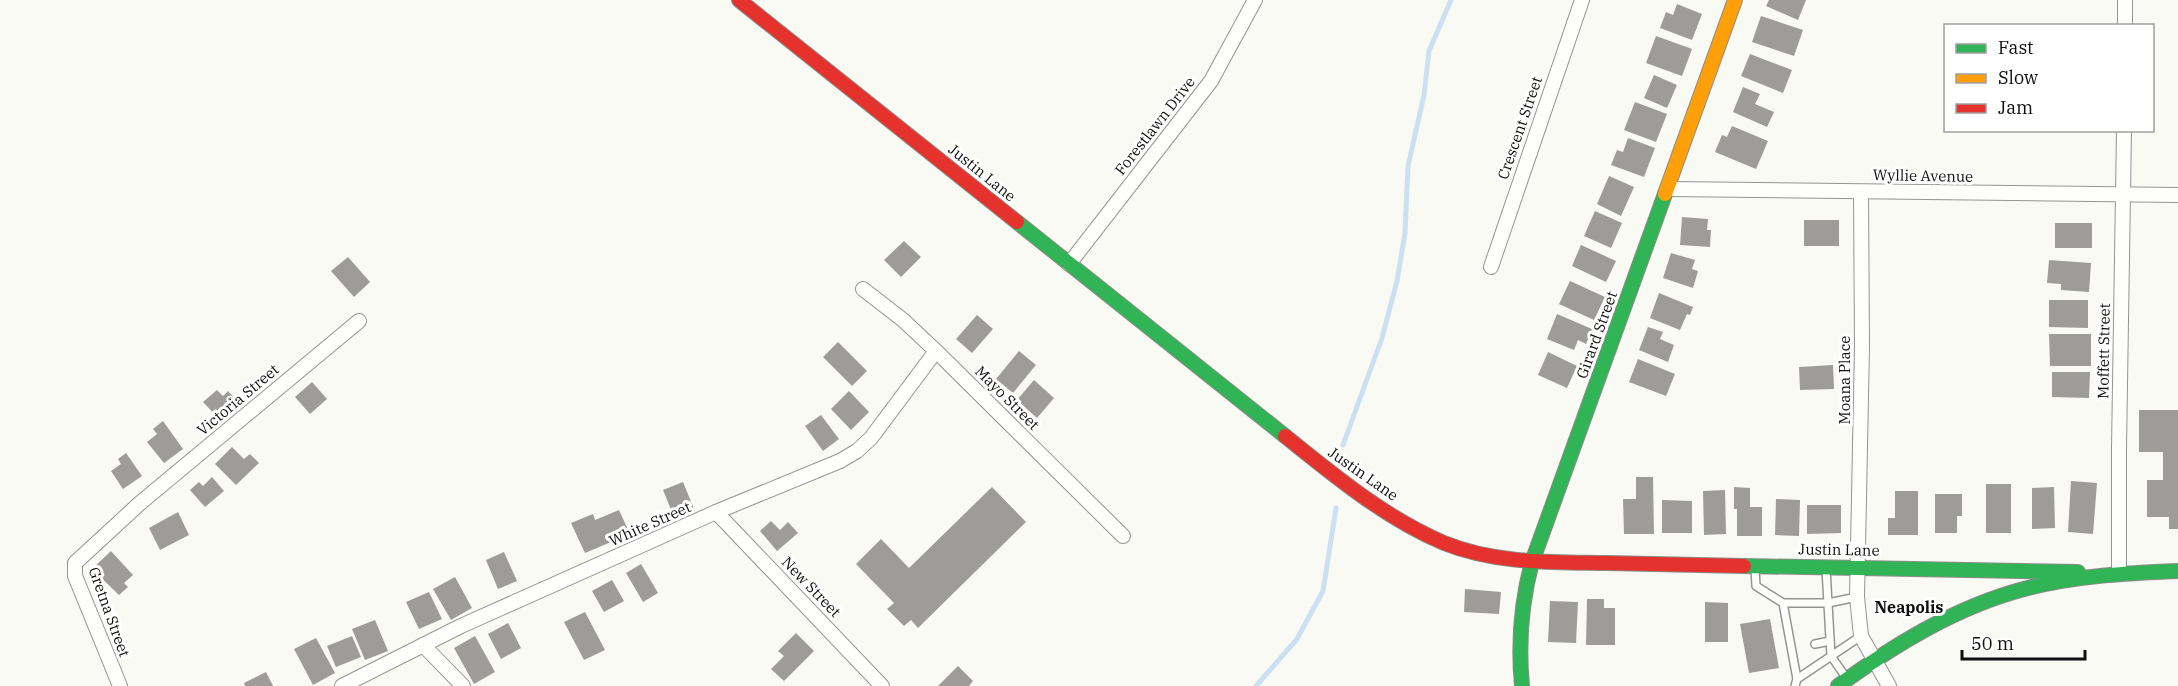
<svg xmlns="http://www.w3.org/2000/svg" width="2178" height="686" viewBox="0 0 2178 686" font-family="'IBM Plex Serif',serif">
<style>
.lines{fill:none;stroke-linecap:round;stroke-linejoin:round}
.stream{stroke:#cbe1f3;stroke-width:5}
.building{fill:#9e9c99}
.lane-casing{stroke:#949492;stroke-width:10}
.street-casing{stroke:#949492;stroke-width:16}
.fast-casing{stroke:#8b8b88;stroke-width:16}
.slow-casing{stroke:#8b8b88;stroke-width:16}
.jam-casing{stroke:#8b8b88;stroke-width:16}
.lane{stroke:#fefefd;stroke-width:7}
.street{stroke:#fefefd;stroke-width:14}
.fast{stroke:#30b455;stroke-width:14}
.slow{stroke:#ff9f0a;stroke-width:14}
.jam{stroke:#e5322d;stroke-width:14}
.labels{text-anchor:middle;stroke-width:6;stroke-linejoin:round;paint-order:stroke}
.street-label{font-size:15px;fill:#0e0e0e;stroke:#fff}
.neighbourhood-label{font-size:16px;font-weight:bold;fill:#0e0e0e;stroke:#fff}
</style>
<rect width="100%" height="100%" fill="#fafaf4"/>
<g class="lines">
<g class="stream">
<path d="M 1343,445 L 1382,338 L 1397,281 L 1405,233 L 1408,166 L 1424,95 L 1429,51 L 1451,0"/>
<path d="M 1256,686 L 1297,639 L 1323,591 L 1336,508"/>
</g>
</g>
<g class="building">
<path d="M 1769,0 L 1806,0 L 1798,20 L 1766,6 Z"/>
<path d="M 1677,4 L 1702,14 L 1692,40 L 1660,28 L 1666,12 L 1673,15 Z"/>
<path d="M 1761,16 L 1803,30 L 1794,56 L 1752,42 Z"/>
<path d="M 1656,36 L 1692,49 L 1682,76 L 1646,63 Z"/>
<path d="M 1750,54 L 1792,70 L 1783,93 L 1741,76 Z"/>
<path d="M 1654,75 L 1677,85 L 1667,108 L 1644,98 Z"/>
<path d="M 1743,87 L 1760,94 L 1755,104 L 1774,112 L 1767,127 L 1733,112 Z"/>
<path d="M 1635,102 L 1667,114 L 1656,142 L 1624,130 Z"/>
<path d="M 1732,126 L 1768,141 L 1756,169 L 1715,152 L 1722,135 L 1727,137 Z"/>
<path d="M 1628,138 L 1655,148 L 1644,177 L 1611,165 L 1617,150 L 1623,152 Z"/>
<path d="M 1609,176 L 1634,187 L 1621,216 L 1597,204 Z"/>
<path d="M 1595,211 L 1622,223 L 1611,248 L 1584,236 Z"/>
<path d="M 1682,217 L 1708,219 L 1707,230 L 1711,230 L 1710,247 L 1680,245 Z"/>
<rect x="1804" y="220" width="35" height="26"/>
<rect x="2055" y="223" width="37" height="25"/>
<path d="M 904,241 L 921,257 L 901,277 L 884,260 Z"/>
<path d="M 1581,245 L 1616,261 L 1606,282 L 1572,266 Z"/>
<path d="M 1671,253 L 1695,260 L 1692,269 L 1698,271 L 1693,288 L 1663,278 Z"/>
<path d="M 348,257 L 370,282 L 354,297 L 331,271 Z"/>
<path d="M 2049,260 L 2091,263 L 2089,292 L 2061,290 L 2061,284 L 2047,283 Z"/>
<path d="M 1570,281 L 1605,297 L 1594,320 L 1559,304 Z"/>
<path d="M 1659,293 L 1693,307 L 1690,315 L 1687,314 L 1680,330 L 1650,318 Z"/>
<path d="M 2049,300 L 2088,300 L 2088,328 L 2049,327 Z"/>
<path d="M 1557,314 L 1592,329 L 1586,344 L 1578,340 L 1574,350 L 1547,339 Z"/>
<path d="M 977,315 L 993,329 L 972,353 L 956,339 Z"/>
<path d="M 1648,327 L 1663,332 L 1660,339 L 1674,345 L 1668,362 L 1639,350 Z"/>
<path d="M 2049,334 L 2091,334 L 2091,366 L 2050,366 Z"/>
<path d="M 838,342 L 867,371 L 852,386 L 823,357 Z"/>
<path d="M 1019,351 L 1036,365 L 1013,393 L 996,379 Z"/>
<path d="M 1548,352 L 1577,366 L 1567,388 L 1538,375 Z"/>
<path d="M 1638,359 L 1675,374 L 1666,396 L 1629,382 Z"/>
<path d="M 1833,365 L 1834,389 L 1800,390 L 1799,367 Z"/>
<path d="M 2052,372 L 2090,372 L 2089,398 L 2052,397 Z"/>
<path d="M 1034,380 L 1054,398 L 1037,418 L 1017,400 Z"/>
<path d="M 312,382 L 327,399 L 310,414 L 295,397 Z"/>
<path d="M 217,390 L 223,396 L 228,391 L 237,401 L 218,418 L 203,402 Z"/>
<path d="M 849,391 L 869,412 L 851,430 L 831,409 Z"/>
<path d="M 2139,410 L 2178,410 L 2178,529 L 2169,529 L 2169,517 L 2147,517 L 2147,480 L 2163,480 L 2163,452 L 2139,452 Z"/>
<path d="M 821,415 L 839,439 L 823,451 L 805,426 Z"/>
<path d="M 163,421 L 183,449 L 164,463 L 147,442 L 157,434 L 153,429 Z"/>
<path d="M 232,447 L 244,459 L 250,454 L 259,463 L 236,485 L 215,464 Z"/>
<path d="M 126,453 L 142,476 L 123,489 L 111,471 L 121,464 L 118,459 Z"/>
<path d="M 212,477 L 224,491 L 205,507 L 190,490 L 199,482 L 203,486 Z"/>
<path d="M 1636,477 L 1653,477 L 1654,534 L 1624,534 L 1623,499 L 1636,499 Z"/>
<path d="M 2071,481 L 2097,483 L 2093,534 L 2068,532 Z"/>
<path d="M 683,482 L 694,509 L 674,517 L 663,490 Z"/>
<rect x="1986" y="484" width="25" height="49"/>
<path d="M 992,487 L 1026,522 L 918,628 L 911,620 L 904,626 L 887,609 L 894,603 L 856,564 L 881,539 L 909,568 Z"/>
<path d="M 1734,487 L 1750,488 L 1750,507 L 1762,507 L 1762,536 L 1737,536 L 1737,509 L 1734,509 Z"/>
<path d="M 2054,487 L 2055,528 L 2032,529 L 2032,488 Z"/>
<path d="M 1725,490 L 1726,534 L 1704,535 L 1703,491 Z"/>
<path d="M 1895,491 L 1918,491 L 1918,535 L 1888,535 L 1888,518 L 1895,518 Z"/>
<path d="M 1935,494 L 1962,494 L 1962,516 L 1957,516 L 1957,533 L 1935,533 Z"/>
<path d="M 1776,499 L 1800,500 L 1799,536 L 1775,535 Z"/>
<path d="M 1662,500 L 1692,501 L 1692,533 L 1662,533 Z"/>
<path d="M 1807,505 L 1841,505 L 1841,533 L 1807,534 Z"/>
<path d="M 619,510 L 630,534 L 585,553 L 571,523 L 593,514 L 595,520 Z"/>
<path d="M 178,512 L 189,535 L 160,550 L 149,528 Z"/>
<path d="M 771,521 L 780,530 L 788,522 L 798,533 L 777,551 L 760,531 Z"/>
<path d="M 111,551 L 133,575 L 124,583 L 128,587 L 119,595 L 92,569 Z"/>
<path d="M 504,552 L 517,581 L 498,589 L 486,560 Z"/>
<path d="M 641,564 L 658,593 L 643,602 L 626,573 Z"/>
<path d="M 455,577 L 472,608 L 451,620 L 433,589 Z"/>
<path d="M 612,580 L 624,601 L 604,612 L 592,591 Z"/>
<path d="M 1465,589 L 1501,592 L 1499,614 L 1464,612 Z"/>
<path d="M 429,592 L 442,619 L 419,629 L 406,602 Z"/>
<path d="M 1587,599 L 1604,599 L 1604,608 L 1615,608 L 1615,645 L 1586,645 Z"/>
<path d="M 1550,601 L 1578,602 L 1576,643 L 1548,642 Z"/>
<path d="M 1705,602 L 1728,603 L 1728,642 L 1705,642 Z"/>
<path d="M 585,612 L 605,650 L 584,660 L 564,622 Z"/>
<path d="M 1770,619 L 1779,668 L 1749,673 L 1740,624 Z"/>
<path d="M 375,620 L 388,651 L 365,660 L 352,629 Z"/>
<path d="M 508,623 L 521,648 L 501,659 L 488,634 Z"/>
<path d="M 796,633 L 814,651 L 784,681 L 771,669 L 784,656 L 778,651 Z"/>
<path d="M 352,636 L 361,657 L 336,667 L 327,646 Z"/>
<path d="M 475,636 L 495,672 L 474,684 L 454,648 Z"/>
<path d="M 316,638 L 335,673 L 313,685 L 294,649 Z"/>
<path d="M 958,666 L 973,681 L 969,686 L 938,686 Z"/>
<path d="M 266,672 L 273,686 L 245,686 L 244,683 Z"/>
</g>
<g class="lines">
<defs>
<g id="lane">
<path d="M 1755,568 L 1756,586 L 1783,603 L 1797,679 L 1795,686"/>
<path d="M 1826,569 L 1831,656 L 1845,676"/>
<path d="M 1783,603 L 1828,603 L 1857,597"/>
<path d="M 1815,644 L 1830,641"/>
<path d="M 1797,679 L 1861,636"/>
</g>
<g id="street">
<path d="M 2125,26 L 2125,0"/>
<path d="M 1667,189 L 2178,195"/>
<path d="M 1861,192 L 1862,347 L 1857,597 L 1861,636 L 1889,686"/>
<path d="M 1069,264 L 1211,81 L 1255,0"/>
<path d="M 1491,267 L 1582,0"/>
<path d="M 863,289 L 903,320 L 936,351 L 1123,536"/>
<path d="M 716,512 L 882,686"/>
<path d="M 2119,572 L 2119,448 L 2124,130"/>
<path d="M 423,645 L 463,686"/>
<path d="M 120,686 L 75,576 L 75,563 L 139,504 L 359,321"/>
<path d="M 342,686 L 461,626 L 716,512 L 840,461 L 857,451 L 871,438 L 936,351"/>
</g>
<g id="fast">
<path d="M 1017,222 L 1285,436"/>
<path d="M 1744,566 L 2078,572"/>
<path d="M 1522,686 C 1518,644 1521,603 1532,562 L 1665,194"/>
<path d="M 1838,686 C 1894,645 1956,607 2024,589 C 2074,576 2126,573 2178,571"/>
</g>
<path id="slow" d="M 1665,194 L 1735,0"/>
<g id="jam">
<path d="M 739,0 L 1017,222"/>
<path d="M 1285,436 C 1335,476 1385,518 1444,543 C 1496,564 1552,562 1607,563 C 1653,564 1698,565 1744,566"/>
</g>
</defs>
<use href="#lane" class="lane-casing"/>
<use href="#street" class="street-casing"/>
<use href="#fast" class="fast-casing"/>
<use href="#slow" class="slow-casing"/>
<use href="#jam" class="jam-casing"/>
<use href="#lane" class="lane"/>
<use href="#street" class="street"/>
<use href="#fast" class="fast"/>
<use href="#slow" class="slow"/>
<use href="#jam" class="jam"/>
</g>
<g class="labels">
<g class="street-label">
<text transform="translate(1155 126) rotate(-52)" y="5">Forestlawn Drive</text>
<text transform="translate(1520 128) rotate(-71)" y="5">Crescent Street</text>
<text transform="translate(982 173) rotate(39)" y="5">Justin Lane</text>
<text transform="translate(1923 176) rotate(1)" y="5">Wyllie Avenue</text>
<text transform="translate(1597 335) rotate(-70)" y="5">Girard Street</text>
<text transform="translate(2104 351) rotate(-89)" y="5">Moffett Street</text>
<text transform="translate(1845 380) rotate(-90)" y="5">Moana Place</text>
<text transform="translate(1007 398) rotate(45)" y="5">Mayo Street</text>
<text transform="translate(238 400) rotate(-40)" y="5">Victoria Street</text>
<text transform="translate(1363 474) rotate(35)" y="5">Justin Lane</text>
<text transform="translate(650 524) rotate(-24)" y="5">White Street</text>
<text transform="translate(1839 550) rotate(1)" y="5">Justin Lane</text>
<text transform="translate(811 587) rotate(46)" y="5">New Street</text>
<text transform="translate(109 612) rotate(70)" y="5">Gretna Street</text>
</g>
<g class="neighbourhood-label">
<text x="1909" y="613">Neapolis</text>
</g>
</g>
<rect x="1944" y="24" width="210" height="108" fill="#ffffff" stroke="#9f9f9f" stroke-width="1.5"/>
<rect x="1956" y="44" width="30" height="9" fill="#30b455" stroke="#9f9f9f" stroke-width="1.5"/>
<text x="1998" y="54" font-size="18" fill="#0e0e0e">Fast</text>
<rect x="1956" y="74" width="30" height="9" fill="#ff9f0a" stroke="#9f9f9f" stroke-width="1.5"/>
<text x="1998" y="84" font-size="18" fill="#0e0e0e">Slow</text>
<rect x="1956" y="104" width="30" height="9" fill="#e5322d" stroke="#9f9f9f" stroke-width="1.5"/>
<text x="1998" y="114" font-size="18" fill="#0e0e0e">Jam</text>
<path d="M1962 650v9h123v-9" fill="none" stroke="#0e0e0e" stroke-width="3"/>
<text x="1971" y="650" font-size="18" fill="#0e0e0e" stroke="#ffffff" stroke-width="4.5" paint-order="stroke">50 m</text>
</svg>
